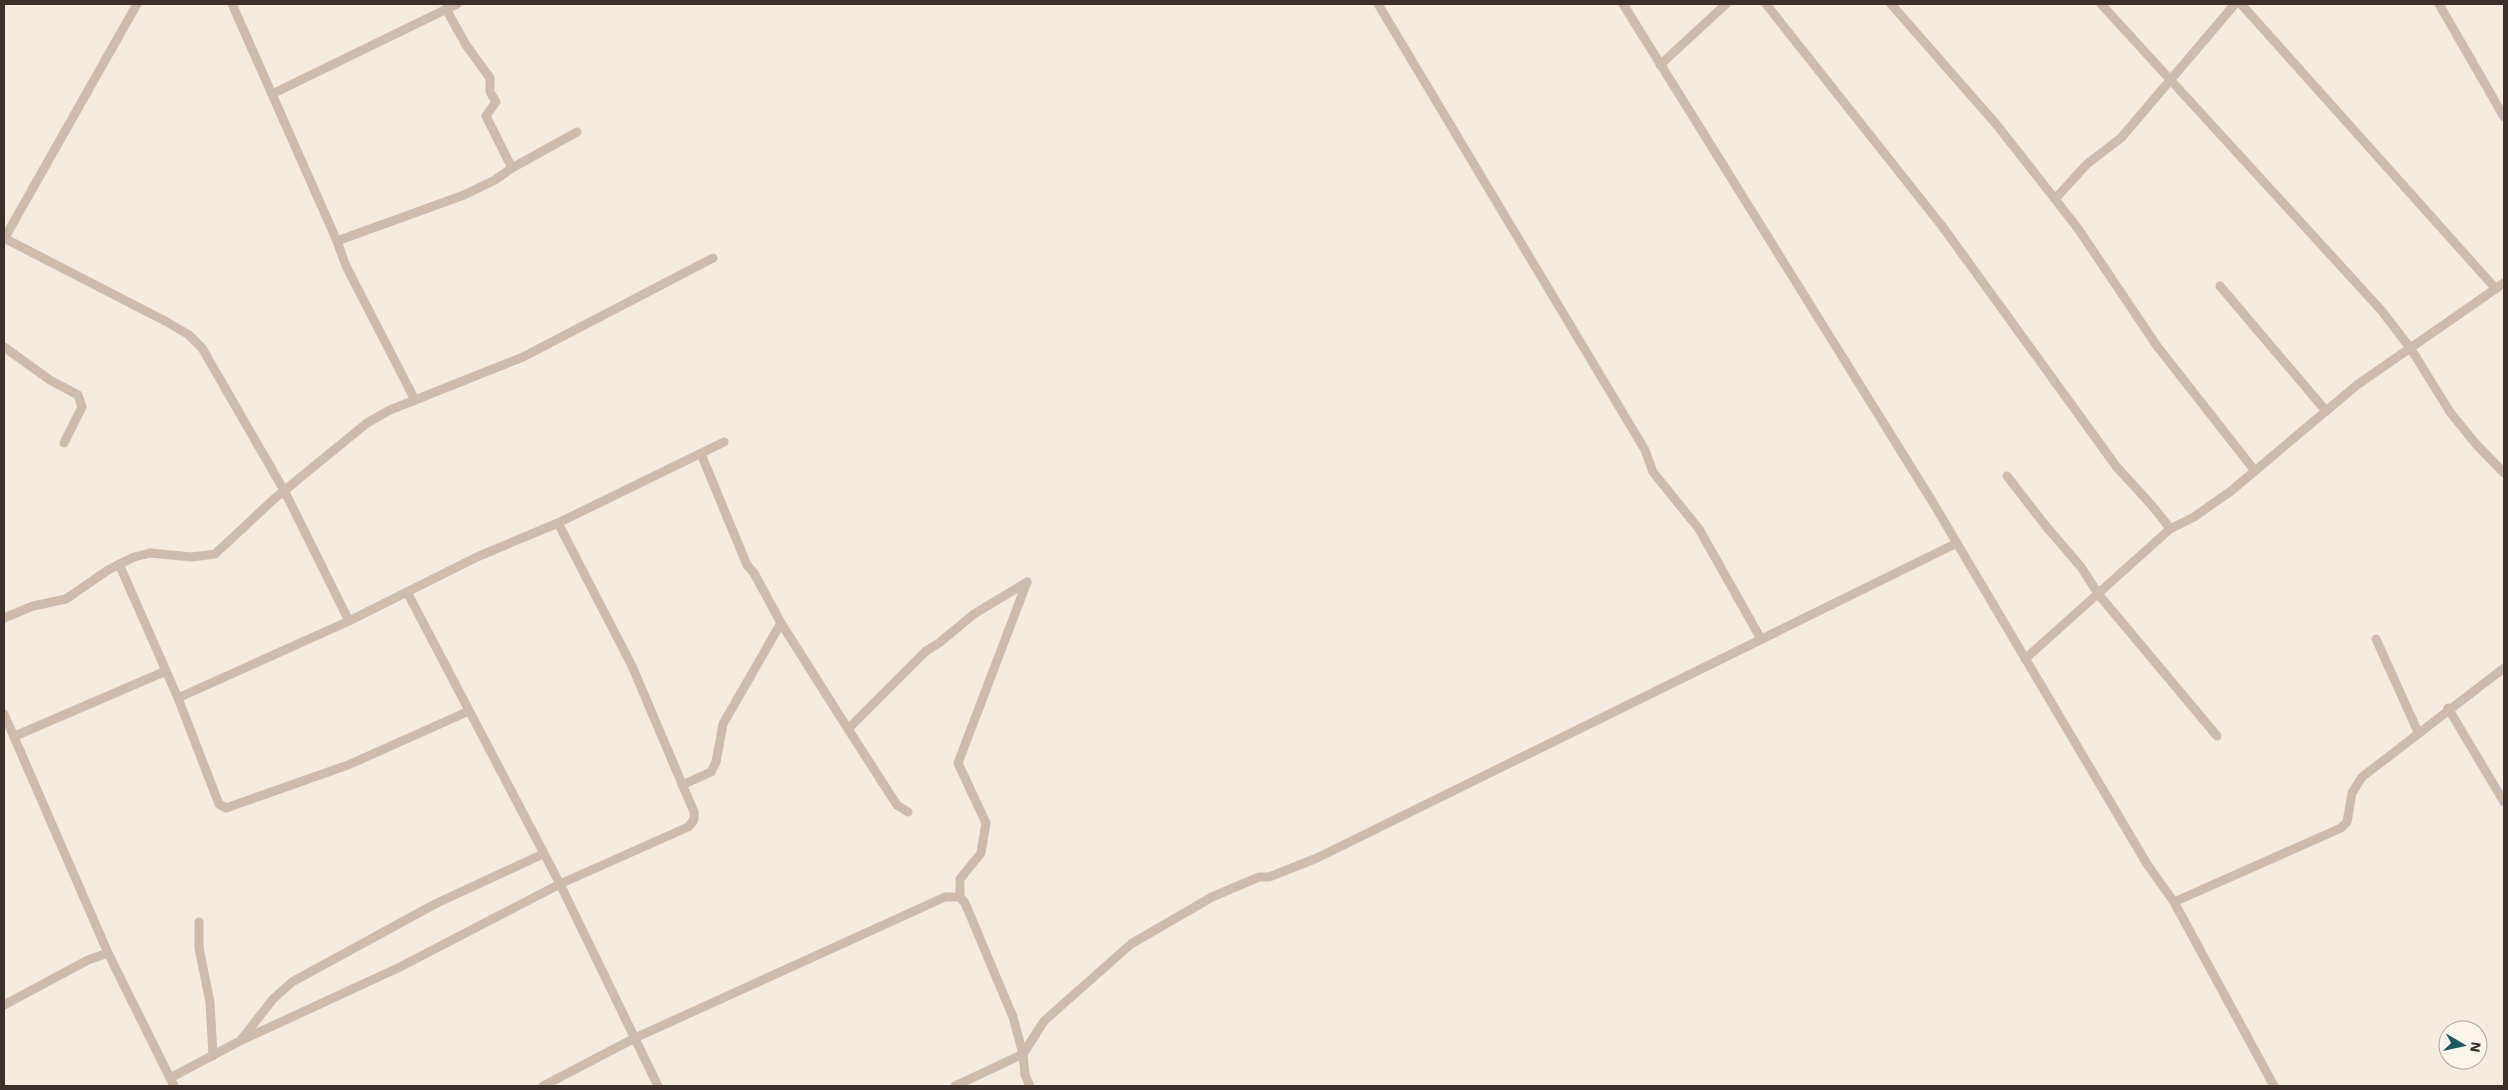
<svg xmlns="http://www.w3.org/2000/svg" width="2508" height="1090" viewBox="0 0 2508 1090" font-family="'Work Sans',sans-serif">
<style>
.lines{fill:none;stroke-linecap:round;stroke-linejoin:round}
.street{stroke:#cdbbac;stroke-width:9}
</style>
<rect width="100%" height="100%" fill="#f4ebe1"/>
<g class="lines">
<g class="street">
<path d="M 232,4 L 337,241 L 346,266 L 415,400"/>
<path d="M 1378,4 L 1645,450 L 1653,472 L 1699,529 L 1761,639"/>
<path d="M 1623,4 L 1932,501 L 2147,864 L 2174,902 L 2274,1086"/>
<path d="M 1766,4 L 1942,226 L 2116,466 C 2134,487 2155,506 2170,529"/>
<path d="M 1891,4 L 1996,124 L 2055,199 L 2079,230 L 2157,346 L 2255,471"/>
<path d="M 2101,4 L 2381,310 L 2411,349 L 2450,412 L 2475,443 L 2504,473"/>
<path d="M 2241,4 L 2496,289"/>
<path d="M 2439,4 L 2504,117"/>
<path d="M 446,9 L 466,45 L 490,78 L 490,92 L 496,102 L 486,116 L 512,168"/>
<path d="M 1660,65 L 1726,4"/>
<path d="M 272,94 L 457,4"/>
<path d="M 2055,199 L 2087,164 L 2121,138 L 2235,4"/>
<path d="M 4,238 L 167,322 L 189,335 L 202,348 L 285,492 L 349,621"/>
<path d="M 4,239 L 137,4"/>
<path d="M 337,241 L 464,195 L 495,180 L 512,168 L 577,132"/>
<path d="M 2220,286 L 2326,411"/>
<path d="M 4,347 L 50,380 L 78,395 L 82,407 L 64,443"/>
<path d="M 701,454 L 747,565 L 754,573 L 781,623 L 848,729 L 926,651 L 939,643 L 974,614 L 1027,582"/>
<path d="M 2007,476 L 2045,525 L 2081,567 L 2099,595 L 2217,736"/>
<path d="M 119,564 L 178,698 L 219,804 L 226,808 L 348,765 L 469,711"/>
<path d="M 407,592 L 560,884 L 658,1086"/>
<path d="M 4,618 L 33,606 L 66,599 L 108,570 L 134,557 L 150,553 L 192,557 L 215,554 L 274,499 L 367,423 L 390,410 L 523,357 L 713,258"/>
<path d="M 2376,639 L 2418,732"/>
<path d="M 2025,659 L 2170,529 L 2194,517 L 2231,491 L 2357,385 L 2504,283"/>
<path d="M 178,698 L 349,621 L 477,557 L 558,523 L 724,442"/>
<path d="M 2448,708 L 2504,802"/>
<path d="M 4,714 L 108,953 L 174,1086"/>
<path d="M 848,729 L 897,805 L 908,812"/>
<path d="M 15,736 L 166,671"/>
<path d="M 682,785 L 711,772 L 716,762 L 723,724 L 781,623"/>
<path d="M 960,897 L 960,879 L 981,853 L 986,823 L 958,763 L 1027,582"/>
<path d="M 2174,902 L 2341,828 L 2347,822 L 2352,793 L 2362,777 L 2504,668"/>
<path d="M 199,922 L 199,948 L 210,1002 L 213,1056"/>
<path d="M 4,1005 L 88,960 L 108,953"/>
<path d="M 241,1040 L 273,999 L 292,982 L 435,904 L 543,854"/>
<path d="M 170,1078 L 240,1041 L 400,967 L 560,884 L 688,827 L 694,820 L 694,812 L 632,666 L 558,523"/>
<path d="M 543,1086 L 635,1038 L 945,897 L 960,897 L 965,903 L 1013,1017 L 1023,1054 L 1044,1021 L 1131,944 L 1212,897 L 1259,877 L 1269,877 L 1317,858 L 1957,543"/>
<path d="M 955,1086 L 1023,1054 L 1025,1075 L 1030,1086"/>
</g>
</g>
<rect width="2508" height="1090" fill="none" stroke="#3b302b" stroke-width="10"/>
<g transform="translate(2463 1045) rotate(99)"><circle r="24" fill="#fbf5ee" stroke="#aea6a0"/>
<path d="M0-4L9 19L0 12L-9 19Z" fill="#1f5a5e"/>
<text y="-8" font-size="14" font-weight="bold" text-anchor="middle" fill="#3b302b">N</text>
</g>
</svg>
